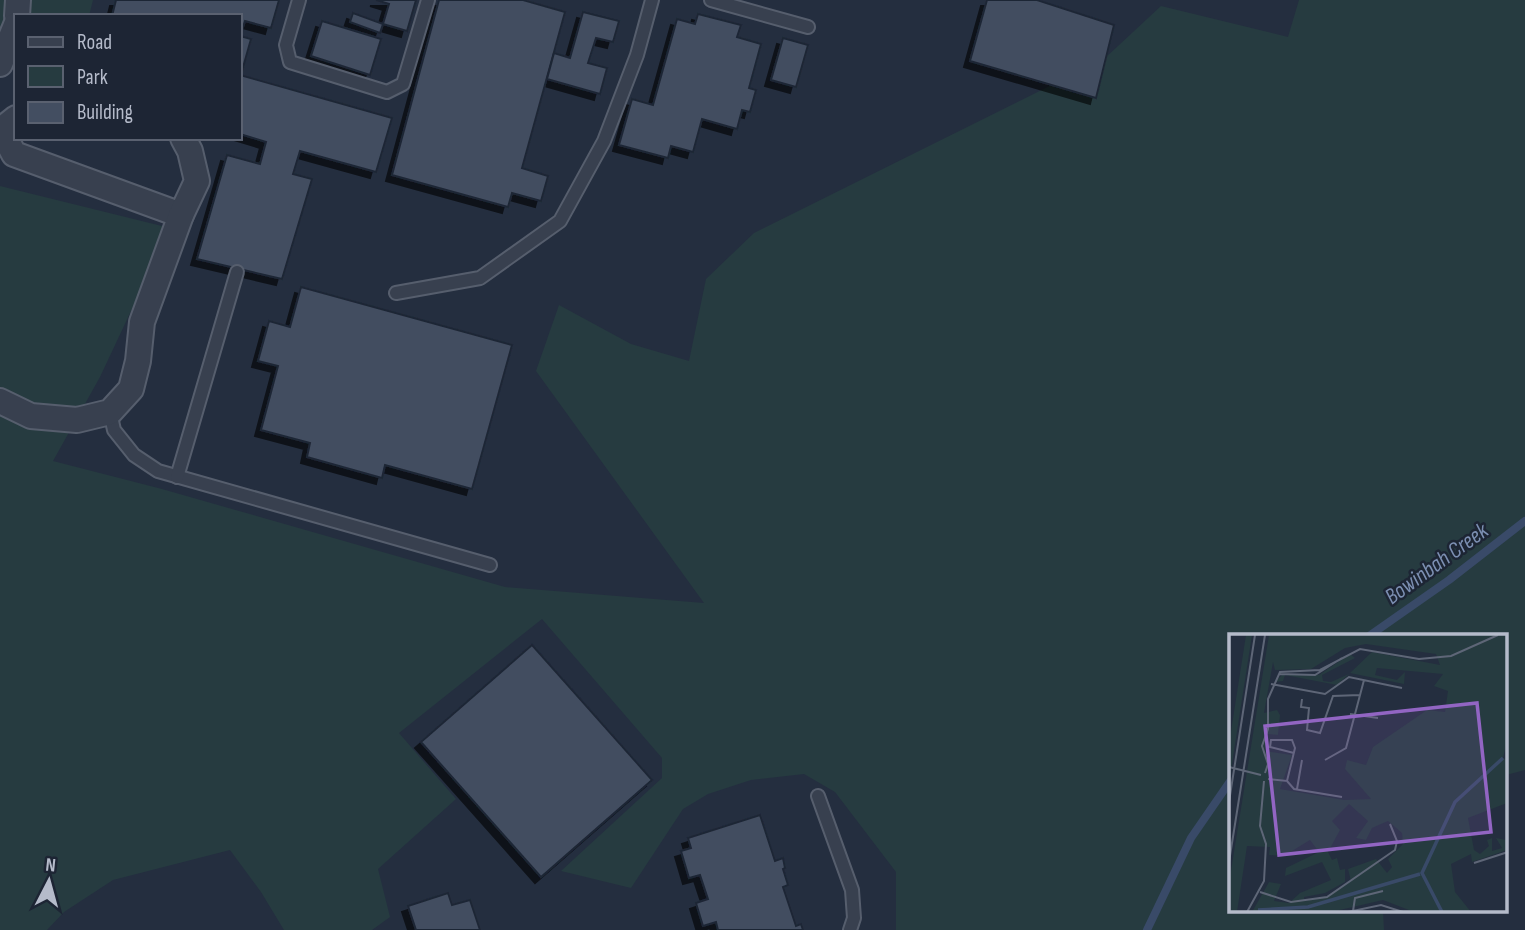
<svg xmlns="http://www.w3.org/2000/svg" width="1525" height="930" viewBox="0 0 1525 930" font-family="'Sofia Sans Condensed',sans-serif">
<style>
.green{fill:#263b40}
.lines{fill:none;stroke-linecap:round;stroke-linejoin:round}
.stream{stroke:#394a68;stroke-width:8}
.building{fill:#434e61;stroke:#1f2736;stroke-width:2;filter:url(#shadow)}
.lane-casing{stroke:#565e6d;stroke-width:16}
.street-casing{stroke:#565e6d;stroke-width:28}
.lane{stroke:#38404f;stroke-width:12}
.street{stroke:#38404f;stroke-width:24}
.labels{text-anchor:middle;stroke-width:5;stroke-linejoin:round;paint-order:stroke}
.water-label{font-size:23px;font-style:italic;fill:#7c8fb2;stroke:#1d2534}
.inset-river{fill:none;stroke:#394a68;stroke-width:3.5}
.inset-road{fill:none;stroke:#5e6677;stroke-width:2}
.view{fill:#9265c3;fill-opacity:0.15;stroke:#9265c3;stroke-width:3.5}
.inset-edge{fill:none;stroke:#b5bbca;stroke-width:3.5}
</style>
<defs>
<filter id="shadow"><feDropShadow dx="-6" dy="6" stdDeviation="0" flood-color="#0009"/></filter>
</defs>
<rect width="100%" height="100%" fill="#242e3f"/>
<g class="green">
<path d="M 0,0 L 93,0 L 89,16 L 16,16 L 16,58 L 9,57 L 0,74 Z"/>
<path d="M 1299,0 L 1525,0 L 1525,770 L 1506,775 L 1506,636 L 1231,636 L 1231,911 L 1383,911 L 1384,930 L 896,930 L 896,872 L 835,792 L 804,774 L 751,780 L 708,794 L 683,809 L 631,888 L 561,871 L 662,778 L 662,758 L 542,619 L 399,733 L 456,799 L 378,869 L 390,917 L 372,930 L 284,930 L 261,892 L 230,850 L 113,880 L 64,912 L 47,930 L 0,930 L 0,186 L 170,228 L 100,377 L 53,461 L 162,489 L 505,587 L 704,603 L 536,371 L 559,305 L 631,344 L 689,361 L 706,279 L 754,233 L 1104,59 L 1161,6 L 1288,37 Z"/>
</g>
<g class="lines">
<g class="stream">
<path d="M 1369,636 L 1449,580 L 1525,521"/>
<path d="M 1147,930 L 1191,838 L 1231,780"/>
</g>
</g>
<g class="building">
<path d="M 116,0 L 279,0 L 271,28 L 245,21 L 240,36 L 251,39 L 242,71 L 240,70 L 240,16 L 112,16 Z"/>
<path d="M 376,0 L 416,0 L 407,31 L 383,24 L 389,4 Z"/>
<path d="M 439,0 L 523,0 L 565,12 L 522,168 L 548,176 L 541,201 L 512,193 L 508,207 L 392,175 Z"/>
<path d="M 987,0 L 1037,0 L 1114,25 L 1096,98 L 970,61 Z"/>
<path d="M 583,12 L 619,21 L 613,42 L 596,38 L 588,63 L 607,68 L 600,94 L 547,79 L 554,53 L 570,58 Z"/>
<path d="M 353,13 L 383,24 L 380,33 L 350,22 Z"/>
<path d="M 698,14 L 741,25 L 737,37 L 761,44 L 749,88 L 756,90 L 750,112 L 742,110 L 737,129 L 702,119 L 693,152 L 671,146 L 668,158 L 619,145 L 632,99 L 653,105 L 677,19 L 695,24 Z"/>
<path d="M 322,21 L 381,39 L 370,75 L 311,56 Z"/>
<path d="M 783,38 L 808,45 L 796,87 L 771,80 Z"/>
<path d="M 240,75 L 392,118 L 376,172 L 300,151 L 293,174 L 312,179 L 282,279 L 197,259 L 227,155 L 260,164 L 266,142 L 240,134 Z"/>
<path d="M 301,287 L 512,345 L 472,489 L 385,465 L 382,478 L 307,457 L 310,443 L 261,430 L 278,366 L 258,361 L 269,321 L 290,327 Z"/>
<path d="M 532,645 L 652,780 L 541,877 L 421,742 Z"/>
<path d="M 760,815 L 775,861 L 783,858 L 785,868 L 783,869 L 788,885 L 783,887 L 796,926 L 801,924 L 803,930 L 718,930 L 716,922 L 703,926 L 696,903 L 708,899 L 700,875 L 689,878 L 681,851 L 691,848 L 688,838 Z"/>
<path d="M 448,893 L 452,905 L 470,900 L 480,930 L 416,930 L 408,906 Z"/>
</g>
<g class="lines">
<defs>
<g id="lane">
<path d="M 299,0 L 286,45 L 290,62 L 387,92 L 403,84 L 428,0"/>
<path d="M 711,0 L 808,27"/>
<path d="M 396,293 L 480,278 L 560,221 L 604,141 L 637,55 L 652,0"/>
<path d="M 110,412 L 114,430 L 134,455 L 158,471 L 490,565"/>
<path d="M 177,477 L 237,272"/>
<path d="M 818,796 L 852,890 L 854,918 L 850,930"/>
</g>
<g id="street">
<path d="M 17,16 L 18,0"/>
<path d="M 0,64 L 16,25"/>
<path d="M 16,118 L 1,130 L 14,154 L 181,215"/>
<path d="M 0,401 L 31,416 L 77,420 L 110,412 L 131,389 L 138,361 L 142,322 L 181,215 L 197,181 L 190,151 L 183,138"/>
</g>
</defs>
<use href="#lane" class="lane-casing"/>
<use href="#street" class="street-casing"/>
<use href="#lane" class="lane"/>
<use href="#street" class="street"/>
</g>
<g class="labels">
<g class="water-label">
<text transform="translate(1436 563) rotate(-36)" y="8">Bowinbah Creek</text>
</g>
</g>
<g transform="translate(1229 634)">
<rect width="278" height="278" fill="#242e3f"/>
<path d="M 17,1 L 23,1 L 0,149 L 0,110 ZM 40,1 L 278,1 L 279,103 L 274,124 L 278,126 L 278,169 L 239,184 L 245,216 L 251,220 L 260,212 L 258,206 L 263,204 L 263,217 L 273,214 L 267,204 L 277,206 L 278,201 L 278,216 L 243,228 L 242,220 L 222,230 L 226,258 L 242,278 L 185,278 L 154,266 L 102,278 L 23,278 L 40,248 L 52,250 L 45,267 L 60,269 L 71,259 L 102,246 L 93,228 L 56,242 L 57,234 L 90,218 L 81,206 L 55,222 L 40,221 L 41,213 L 18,212 L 8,278 L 0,278 L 0,249 ZM 137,10 L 207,20 L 211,31 L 143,18 L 121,39 L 175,50 L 176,38 L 168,46 L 146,41 L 148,34 L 214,40 L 205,52 L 219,57 L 216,78 L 198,76 L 144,113 L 137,131 L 118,126 L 116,135 L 142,165 L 115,166 L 51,155 L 63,121 L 36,117 L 38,100 L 49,101 L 51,81 L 48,76 L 35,79 L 44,28 L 46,36 L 82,35 L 116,14 ZM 120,170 L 139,187 L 127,204 L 137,206 L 143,194 L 159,187 L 173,199 L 174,210 L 159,225 L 163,233 L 158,239 L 147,225 L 119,235 L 122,247 L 98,263 L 75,267 L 75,263 L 96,259 L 116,248 L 116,235 L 111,236 L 108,224 L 103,226 L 99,218 L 111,196 L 103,187 ZM 121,20 L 126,24 L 93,41 L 94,47 L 102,48 L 120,40 L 108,51 L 56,41 L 54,47 L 46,48 L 54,40 L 90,41 Z" fill="#263b40" fill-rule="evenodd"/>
<path class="inset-river" d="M 29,276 L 79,273 L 191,240M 213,278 L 193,239 L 226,168 L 274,124"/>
<path class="inset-road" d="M 50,40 L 86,41 L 113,24M 42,50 L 96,60 L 120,43 L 173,54M 73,65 L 72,73 L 80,74 L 78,96 L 91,99 L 104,62 L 131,61M 121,80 L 149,84M 96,126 L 117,114 L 135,46M 0,133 L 32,141M 36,139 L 39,130 L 33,112 L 39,95 L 39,65 L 51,38 L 91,36 L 131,15 L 190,25 L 222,22 L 269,1M 39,145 L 58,147 L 66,114 L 63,106 L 42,106 L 41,113 L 65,119M 58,147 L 65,155 L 113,163M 68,155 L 73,126M 0,168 L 26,1M 0,228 L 36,1M 245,229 L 279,218M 31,258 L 62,268 L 98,263 L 166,216 L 168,207 L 161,190M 124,277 L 126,264 L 154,257M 18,278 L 35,247 L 37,210 L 31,192 L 35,147M 119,278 L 152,271 L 174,278"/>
<path class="view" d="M 248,69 L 262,198 L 50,221 L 36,92 Z"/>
<rect width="278" height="278" class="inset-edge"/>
</g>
<rect x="14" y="14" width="228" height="126" fill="#1d2534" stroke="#5a6170" stroke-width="2"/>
<rect x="28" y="37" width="35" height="10" fill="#38404f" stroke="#5a6170" stroke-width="2"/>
<text x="77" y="49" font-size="21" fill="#b5bbca">Road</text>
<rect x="28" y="66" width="35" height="21" fill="#263b40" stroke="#5a6170" stroke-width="2"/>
<text x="77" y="84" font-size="21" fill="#b5bbca">Park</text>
<rect x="28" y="102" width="35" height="21" fill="#434e61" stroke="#5a6170" stroke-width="2"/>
<text x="77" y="119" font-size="21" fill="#b5bbca">Building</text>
<g transform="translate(49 881) rotate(6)" stroke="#1d2534" stroke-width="5" paint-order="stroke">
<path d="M0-5L12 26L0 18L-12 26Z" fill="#b5bbca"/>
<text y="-10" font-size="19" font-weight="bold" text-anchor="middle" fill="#b5bbca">N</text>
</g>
</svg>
